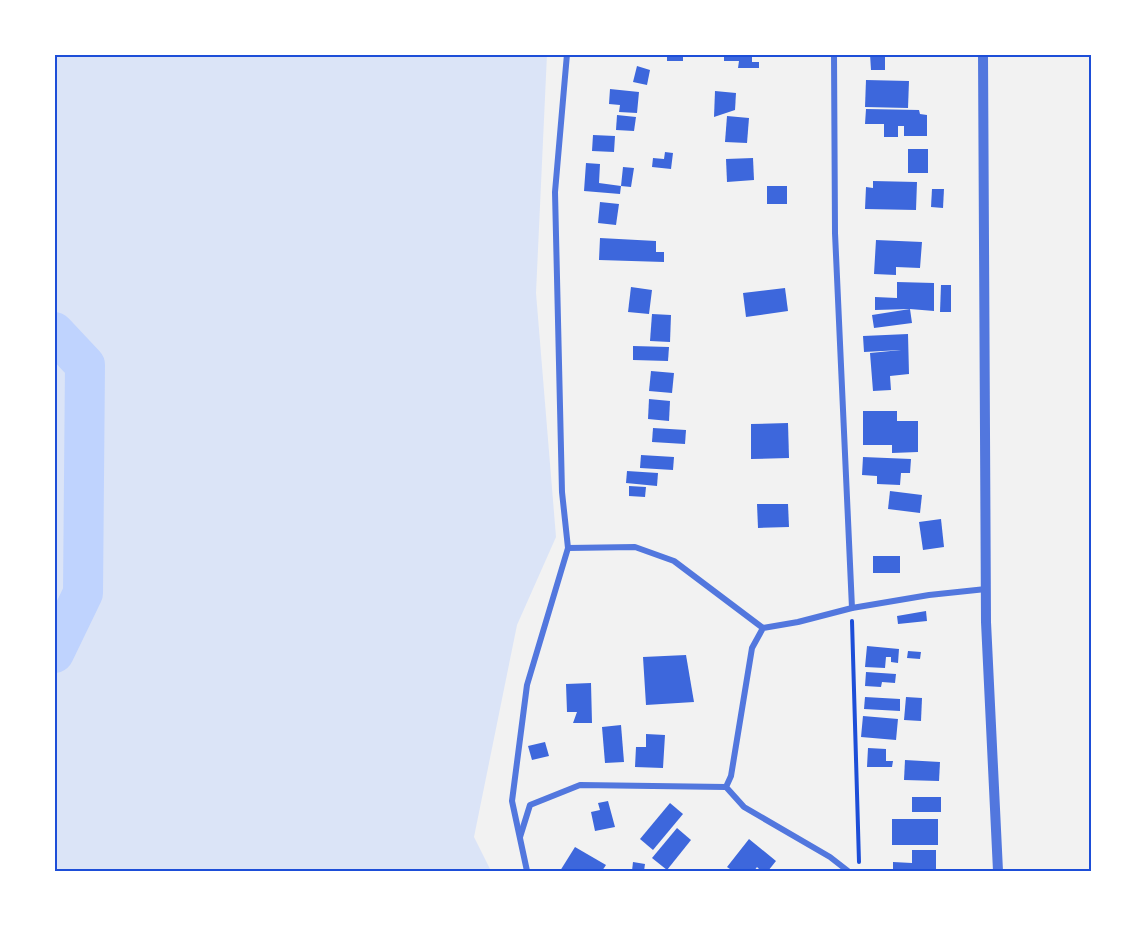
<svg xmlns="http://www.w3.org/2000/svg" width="1145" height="925" viewBox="0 0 1145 925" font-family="'Zilla Slab',serif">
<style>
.green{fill:#dbe4f7}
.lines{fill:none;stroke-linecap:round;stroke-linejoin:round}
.river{stroke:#bfd3fe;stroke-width:40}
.building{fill:#3d67dc}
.path{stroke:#1d4ed8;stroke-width:4}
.minor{stroke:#5277de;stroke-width:6}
.tertiary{stroke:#5277de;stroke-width:10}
.neatline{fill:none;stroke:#1d4ed8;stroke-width:2}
</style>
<rect width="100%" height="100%" fill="#f2f2f2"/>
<path class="green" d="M 54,54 L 547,54 L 536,293 L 556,537 L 517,625 L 474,837 L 491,871 L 54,871 Z"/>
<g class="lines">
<path class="river" d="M 54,332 L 85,365 L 83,593 L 54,653"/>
</g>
<g class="building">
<rect x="667" y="54" width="16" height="7"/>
<path d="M 724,54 L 752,54 L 752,62 L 759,62 L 759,68 L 738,68 L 739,61 L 724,61 Z"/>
<path d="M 870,54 L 885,54 L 885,70 L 871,70 Z"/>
<path d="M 637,66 L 650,70 L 647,85 L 633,82 Z"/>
<path d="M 866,80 L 909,81 L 908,108 L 865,107 Z"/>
<path d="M 610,89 L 639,92 L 637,113 L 619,112 L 620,105 L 609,104 Z"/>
<path d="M 715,91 L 736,93 L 735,110 L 714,117 Z"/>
<path d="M 866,109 L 919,110 L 920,114 L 927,115 L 927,136 L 904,136 L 904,126 L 898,126 L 898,137 L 884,137 L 884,124 L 865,124 Z"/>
<path d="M 617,115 L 636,117 L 634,131 L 616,130 Z"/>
<path d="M 727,116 L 749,118 L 747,143 L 725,142 Z"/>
<path d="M 593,135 L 615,136 L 614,152 L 592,151 Z"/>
<rect x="908" y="149" width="20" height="24"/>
<path d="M 665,152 L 673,153 L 671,169 L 652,167 L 653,158 L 664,159 Z"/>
<path d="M 753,158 L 754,180 L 727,182 L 726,159 Z"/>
<path d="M 586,163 L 600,164 L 599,183 L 621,186 L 623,167 L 634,168 L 631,187 L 621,186 L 620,194 L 584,191 Z"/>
<path d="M 873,181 L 917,182 L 916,210 L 865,209 L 866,187 L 873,188 Z"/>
<rect x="767" y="186" width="20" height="18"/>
<path d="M 932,189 L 944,189 L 943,208 L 931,207 Z"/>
<path d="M 600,202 L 619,204 L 616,225 L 598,223 Z"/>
<path d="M 600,238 L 656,241 L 656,252 L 664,252 L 664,262 L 599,260 Z"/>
<path d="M 876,240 L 922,242 L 920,268 L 896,267 L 896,275 L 874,274 Z"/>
<path d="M 897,282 L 934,283 L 934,311 L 910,309 L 912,323 L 874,328 L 872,315 L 910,309 L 875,310 L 875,297 L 897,298 Z"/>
<path d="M 941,285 L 951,285 L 951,312 L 940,312 Z"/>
<path d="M 631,287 L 652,290 L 649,314 L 628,312 Z"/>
<path d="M 785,288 L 788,311 L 746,317 L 743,293 Z"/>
<path d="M 652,314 L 671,315 L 670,342 L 650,341 Z"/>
<path d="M 908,334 L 909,374 L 890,376 L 891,390 L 873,391 L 870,353 L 901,350 L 864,352 L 863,336 Z"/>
<path d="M 633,346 L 669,347 L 668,361 L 633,360 Z"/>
<path d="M 651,371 L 674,373 L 672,393 L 649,391 Z"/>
<path d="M 649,399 L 670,401 L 669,421 L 648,419 Z"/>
<path d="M 863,411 L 897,411 L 897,421 L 918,421 L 918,452 L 892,453 L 892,445 L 863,445 Z"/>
<path d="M 788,423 L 789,458 L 751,459 L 751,424 Z"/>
<path d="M 653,428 L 686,430 L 685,444 L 652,442 Z"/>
<path d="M 641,455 L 674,457 L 673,470 L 640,468 Z"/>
<path d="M 863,457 L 911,459 L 910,473 L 901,473 L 900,485 L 877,484 L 877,476 L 862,475 Z"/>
<path d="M 627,471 L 658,473 L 657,486 L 626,483 Z"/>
<path d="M 629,486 L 646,487 L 645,497 L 629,496 Z"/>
<path d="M 890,491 L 922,495 L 920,513 L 888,509 Z"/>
<path d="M 757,504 L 788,504 L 789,527 L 758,528 Z"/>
<path d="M 941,519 L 944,547 L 923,550 L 919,522 Z"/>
<rect x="873" y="556" width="27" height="17"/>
<path d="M 926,611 L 927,621 L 898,624 L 897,616 Z"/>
<path d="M 867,646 L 899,649 L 898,663 L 891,662 L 891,657 L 886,657 L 885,668 L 865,667 Z"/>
<path d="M 908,651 L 921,652 L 920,659 L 907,658 Z"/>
<path d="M 686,655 L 694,702 L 646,705 L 643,657 Z"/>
<path d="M 866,672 L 896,674 L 895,683 L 882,682 L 881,687 L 865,686 Z"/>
<path d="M 591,683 L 592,723 L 573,723 L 577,712 L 567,712 L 566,684 Z"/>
<path d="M 865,697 L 900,699 L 900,711 L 864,709 Z"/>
<path d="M 906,697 L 922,698 L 921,721 L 904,720 Z"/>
<path d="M 863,716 L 898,719 L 896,740 L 861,737 Z"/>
<path d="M 621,725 L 624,762 L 605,763 L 602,727 Z"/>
<path d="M 646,734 L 665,735 L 663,768 L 635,767 L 636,747 L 646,747 Z"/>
<path d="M 545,742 L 549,756 L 532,760 L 528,746 Z"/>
<path d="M 868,748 L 886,749 L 886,761 L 893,761 L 892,767 L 867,767 Z"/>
<path d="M 905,760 L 940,762 L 939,781 L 904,780 Z"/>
<rect x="912" y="797" width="29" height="15"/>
<path d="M 608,801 L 615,827 L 595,831 L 591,812 L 600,810 L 598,803 Z"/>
<path d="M 670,803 L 683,814 L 653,850 L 640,839 Z"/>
<rect x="892" y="819" width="46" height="26"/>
<path d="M 677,828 L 691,840 L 667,870 L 652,858 Z"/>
<path d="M 749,839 L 776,861 L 768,871 L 761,871 L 757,867 L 754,871 L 733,871 L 727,867 Z"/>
<path d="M 575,847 L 606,865 L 602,871 L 560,871 Z"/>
<path d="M 912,850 L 936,850 L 936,871 L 893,871 L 893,862 L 912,863 Z"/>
<path d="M 633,862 L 645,864 L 644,871 L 632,871 Z"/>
</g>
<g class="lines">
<path class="path" d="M 852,621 L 859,862"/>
<g class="minor">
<path d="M 834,54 L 835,233 L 852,608 L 798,622 L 763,628 L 752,648 L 731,776 L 726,787 L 744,807 L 830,857 L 848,871"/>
<path d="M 568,548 L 635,547 L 674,561 L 763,628"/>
<path d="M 852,608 L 929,595 L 986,589"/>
<path d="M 520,837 L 530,805 L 580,785 L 726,787"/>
<path d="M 527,871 L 512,801 L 527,685 L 568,548 L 562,492 L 555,192 L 567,54"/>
</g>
<path class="tertiary" d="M 983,54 L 986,622 L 998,871"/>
</g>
<rect width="1145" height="925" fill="none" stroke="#ffffff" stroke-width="111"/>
<rect x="56" y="56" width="1034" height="814" class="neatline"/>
</svg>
